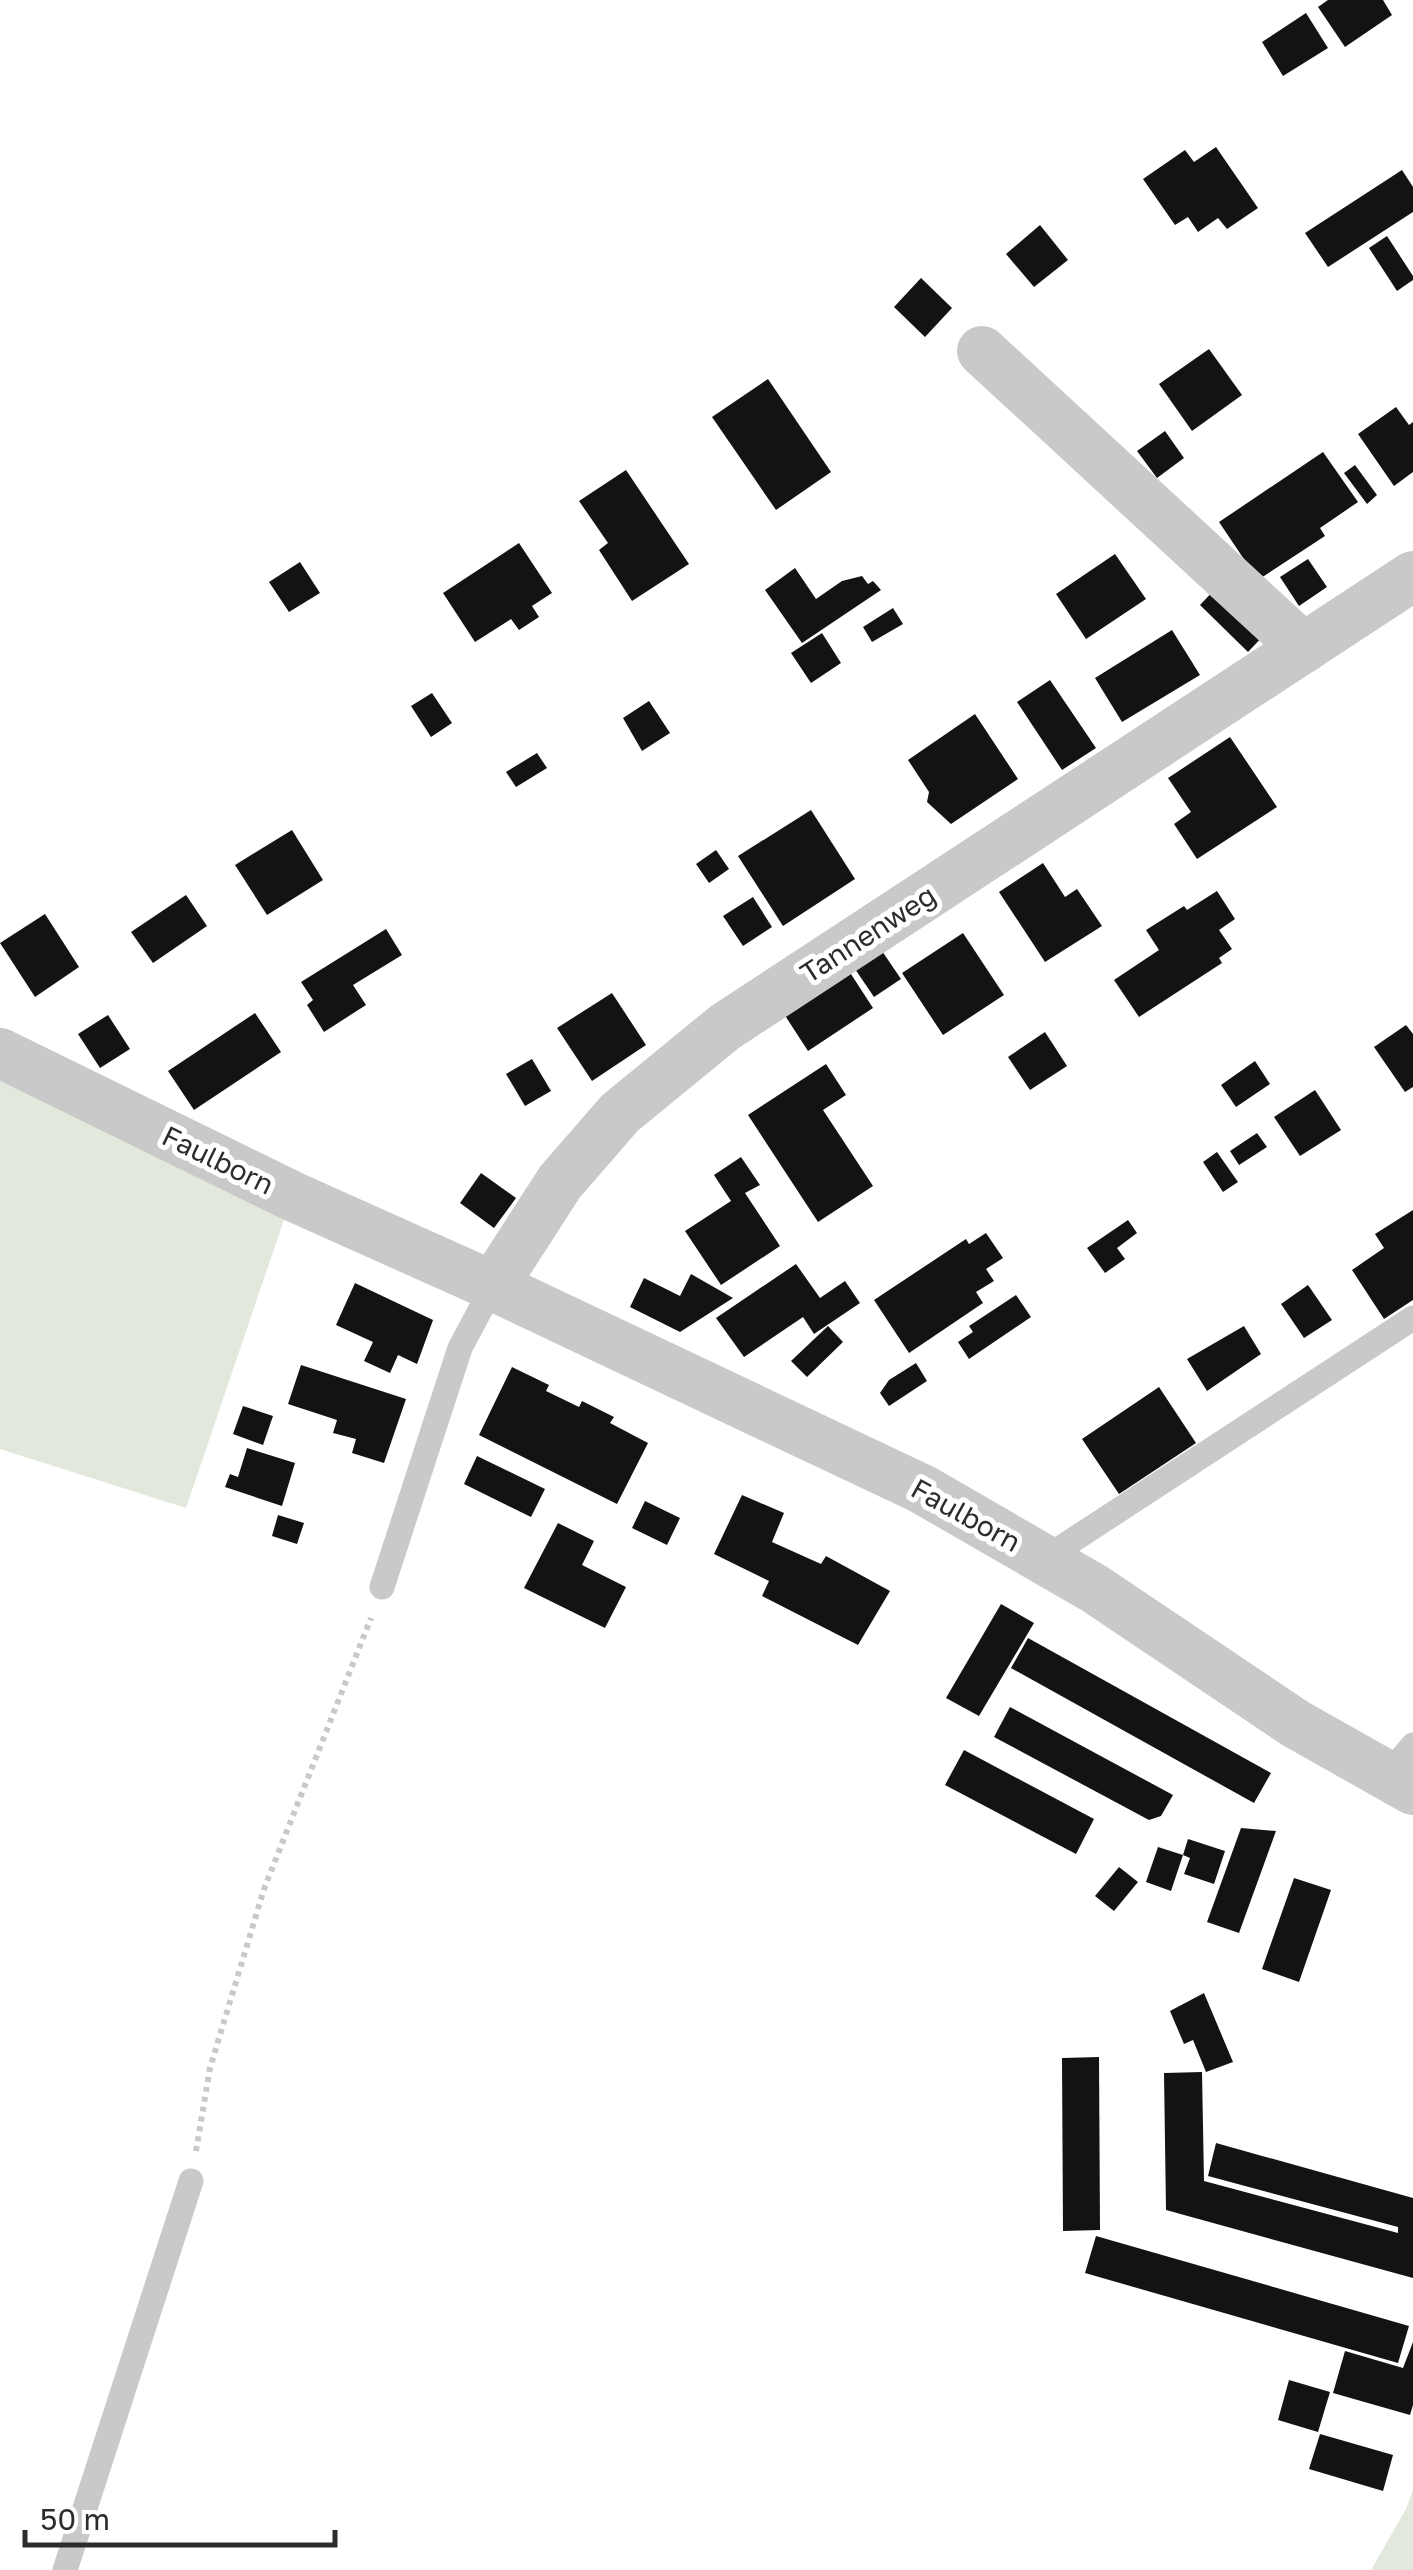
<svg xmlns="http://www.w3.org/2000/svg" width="1413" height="2570" viewBox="0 0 1413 2570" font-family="'Golos Text',sans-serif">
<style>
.green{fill:#e2e8db}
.building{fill:#131313}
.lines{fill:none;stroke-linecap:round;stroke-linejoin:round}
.path{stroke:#c9c9c9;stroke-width:6;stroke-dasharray:5 5;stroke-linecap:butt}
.service{stroke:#c9c9c9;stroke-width:25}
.minor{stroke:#c9c9c9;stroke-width:50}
.labels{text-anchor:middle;stroke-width:10;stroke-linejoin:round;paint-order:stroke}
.street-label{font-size:28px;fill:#2c2c2c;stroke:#fff}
</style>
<rect width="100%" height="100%" fill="#fff"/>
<g class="green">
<path d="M 0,1053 L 292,1196 L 186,1508 L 0,1449 Z"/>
<path d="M 1413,2489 L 1413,2570 L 1371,2570 L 1407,2507 Z"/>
</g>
<g class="building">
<path d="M 1328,0 L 1383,0 L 1392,15 L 1345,47 L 1318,7 Z"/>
<path d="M 1306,13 L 1328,48 L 1283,76 L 1262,42 Z"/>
<path d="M 1216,147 L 1258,208 L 1227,229 L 1218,218 L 1198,232 L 1188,217 L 1175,225 L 1143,179 L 1185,150 L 1194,162 Z"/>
<path d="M 1402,170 L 1413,187 L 1413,212 L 1328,267 L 1305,233 Z"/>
<path d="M 1040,225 L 1068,260 L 1034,287 L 1006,254 Z"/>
<path d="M 1387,236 L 1413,276 L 1413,280 L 1397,291 L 1369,248 Z"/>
<path d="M 921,278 L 952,308 L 925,337 L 894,307 Z"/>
<path d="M 1209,349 L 1242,395 L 1192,431 L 1159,384 Z"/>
<path d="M 768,379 L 831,472 L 776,510 L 712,417 Z"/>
<path d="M 1396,407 L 1409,425 L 1413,422 L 1413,472 L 1394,486 L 1358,434 Z"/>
<path d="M 1165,431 L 1184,458 L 1157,478 L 1137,451 Z"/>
<path d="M 1323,452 L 1358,502 L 1320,528 L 1325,536 L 1258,580 L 1219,522 Z"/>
<path d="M 1355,465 L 1377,495 L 1367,504 L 1344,473 Z"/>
<path d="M 626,470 L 689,564 L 632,601 L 599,550 L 608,543 L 579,501 Z"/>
<path d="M 519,543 L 552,593 L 532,606 L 539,617 L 519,630 L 511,619 L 475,642 L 443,593 Z"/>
<path d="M 1115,554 L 1146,599 L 1086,639 L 1056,594 Z"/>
<path d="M 1308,559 L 1327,587 L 1299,606 L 1280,577 Z"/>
<path d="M 300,562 L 320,593 L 289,612 L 269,582 Z"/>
<path d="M 795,568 L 816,599 L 842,581 L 862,576 L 868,584 L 873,581 L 881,590 L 802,643 L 765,590 Z"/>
<path d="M 1217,587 L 1265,634 L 1248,652 L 1200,605 Z"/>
<path d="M 893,608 L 903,624 L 872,642 L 863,627 Z"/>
<path d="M 1172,630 L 1200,675 L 1122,722 L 1095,678 Z"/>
<path d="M 822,633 L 841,663 L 811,683 L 791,653 Z"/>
<path d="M 1050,680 L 1096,748 L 1062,770 L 1017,702 Z"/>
<path d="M 432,693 L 452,723 L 431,737 L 411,706 Z"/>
<path d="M 649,701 L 670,733 L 642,751 L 623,718 Z"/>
<path d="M 975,714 L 1018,779 L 951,824 L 927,802 L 929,792 L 908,760 Z"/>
<path d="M 1230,737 L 1277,807 L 1197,859 L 1174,824 L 1191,812 L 1168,778 Z"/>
<path d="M 537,753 L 547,768 L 516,787 L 506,772 Z"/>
<path d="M 811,810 L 855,879 L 783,926 L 738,856 Z"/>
<path d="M 292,830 L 323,880 L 267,915 L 235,865 Z"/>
<path d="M 716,850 L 729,869 L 709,883 L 696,864 Z"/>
<path d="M 1043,863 L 1065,897 L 1077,889 L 1102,926 L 1045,962 L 999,892 Z"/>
<path d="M 1217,891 L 1235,919 L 1219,930 L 1232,949 L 1219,958 L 1222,963 L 1139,1017 L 1114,980 L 1159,950 L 1146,930 L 1184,906 L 1187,910 Z"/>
<path d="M 186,895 L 207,926 L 153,963 L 131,932 Z"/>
<path d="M 753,897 L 772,927 L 743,946 L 723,916 Z"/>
<path d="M 45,914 L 79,967 L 35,997 L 0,943 Z"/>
<path d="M 386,929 L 402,955 L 353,985 L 366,1005 L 324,1032 L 307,1005 L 313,1000 L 301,982 Z"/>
<path d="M 963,933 L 1004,995 L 943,1035 L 902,973 Z"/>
<path d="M 882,951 L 901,979 L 874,997 L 855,969 Z"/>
<path d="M 849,971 L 873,1008 L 808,1051 L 784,1014 Z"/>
<path d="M 612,993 L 646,1045 L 592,1081 L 557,1028 Z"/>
<path d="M 255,1013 L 281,1052 L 194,1110 L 168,1071 Z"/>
<path d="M 108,1015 L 130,1049 L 100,1068 L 78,1034 Z"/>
<path d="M 1406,1025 L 1413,1034 L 1413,1087 L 1405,1092 L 1374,1047 Z"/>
<path d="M 1045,1032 L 1067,1066 L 1030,1090 L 1008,1057 Z"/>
<path d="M 532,1059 L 551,1091 L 525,1106 L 506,1074 Z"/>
<path d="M 1255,1061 L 1270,1084 L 1236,1107 L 1221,1085 Z"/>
<path d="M 826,1064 L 846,1095 L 823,1110 L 873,1186 L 818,1222 L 748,1115 Z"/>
<path d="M 1315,1090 L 1341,1130 L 1300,1156 L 1274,1117 Z"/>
<path d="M 1257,1133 L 1267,1147 L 1239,1165 L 1230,1151 Z"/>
<path d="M 1217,1152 L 1238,1182 L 1223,1192 L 1203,1162 Z"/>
<path d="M 741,1157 L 760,1185 L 745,1193 L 780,1246 L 721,1285 L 685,1231 L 731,1201 L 714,1175 Z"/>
<path d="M 481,1173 L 516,1198 L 494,1228 L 460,1203 Z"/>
<path d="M 1413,1210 L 1413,1300 L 1384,1319 L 1352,1270 L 1384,1248 L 1375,1234 Z"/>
<path d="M 1128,1220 L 1137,1233 L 1117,1248 L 1125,1259 L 1105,1273 L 1087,1248 Z"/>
<path d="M 986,1233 L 1003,1258 L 986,1269 L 994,1281 L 976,1292 L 983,1303 L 909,1353 L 874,1300 L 966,1239 L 969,1244 Z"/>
<path d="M 796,1264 L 820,1298 L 845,1281 L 860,1303 L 814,1334 L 803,1317 L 744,1357 L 716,1318 Z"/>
<path d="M 691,1274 L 733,1298 L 680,1332 L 630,1307 L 644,1278 L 680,1296 Z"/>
<path d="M 355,1283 L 433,1320 L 417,1364 L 398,1355 L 390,1373 L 364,1361 L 373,1342 L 336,1325 Z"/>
<path d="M 1308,1285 L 1332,1320 L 1304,1338 L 1281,1304 Z"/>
<path d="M 1016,1295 L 1031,1317 L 969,1359 L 958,1342 L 973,1332 L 969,1326 Z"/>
<path d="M 828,1326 L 843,1342 L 807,1377 L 791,1361 Z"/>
<path d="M 1244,1326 L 1261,1354 L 1207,1391 L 1187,1359 Z"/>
<path d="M 916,1363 L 927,1381 L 889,1406 L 880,1393 L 889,1380 Z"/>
<path d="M 301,1365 L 406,1399 L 384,1463 L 352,1453 L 356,1439 L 333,1433 L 337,1420 L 288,1404 Z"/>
<path d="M 512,1367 L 549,1385 L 546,1391 L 579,1407 L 582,1401 L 614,1417 L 610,1423 L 648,1443 L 617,1504 L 479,1435 Z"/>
<path d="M 1159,1387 L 1196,1443 L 1119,1494 L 1082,1439 Z"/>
<path d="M 243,1406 L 273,1416 L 263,1445 L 233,1434 Z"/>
<path d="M 247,1448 L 295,1463 L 282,1506 L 225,1487 L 230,1474 L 238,1477 Z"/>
<path d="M 477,1456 L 545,1489 L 531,1517 L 464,1484 Z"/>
<path d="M 742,1495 L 784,1513 L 772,1542 L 821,1564 L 826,1556 L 890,1591 L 858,1645 L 762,1596 L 769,1581 L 714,1554 Z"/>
<path d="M 645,1501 L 680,1518 L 667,1545 L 632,1528 Z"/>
<path d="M 278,1515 L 304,1523 L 297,1544 L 272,1536 Z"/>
<path d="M 558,1523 L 594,1541 L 582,1565 L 626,1587 L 605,1628 L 524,1588 Z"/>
<path d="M 1001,1604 L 1034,1623 L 979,1716 L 946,1698 Z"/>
<path d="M 1028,1638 L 1271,1773 L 1254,1803 L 1011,1668 Z"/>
<path d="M 1010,1707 L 1173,1795 L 1161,1816 L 1149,1820 L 994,1737 Z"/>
<path d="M 964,1750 L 1094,1819 L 1076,1854 L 945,1785 Z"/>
<path d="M 1241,1828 L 1276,1831 L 1239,1933 L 1207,1922 Z"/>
<path d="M 1188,1839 L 1225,1851 L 1214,1884 L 1184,1874 L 1190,1858 L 1183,1855 Z"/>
<path d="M 1158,1847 L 1183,1855 L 1171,1891 L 1146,1882 Z"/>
<path d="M 1119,1867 L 1138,1882 L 1114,1911 L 1095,1896 Z"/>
<path d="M 1294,1878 L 1331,1890 L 1299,1982 L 1262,1969 Z"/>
<path d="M 1204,1993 L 1233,2062 L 1206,2072 L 1193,2040 L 1184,2044 L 1170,2011 Z"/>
<path d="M 1099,2057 L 1100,2230 L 1063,2231 L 1062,2058 Z"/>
<path d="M 1202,2072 L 1204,2181 L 1398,2233 L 1398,2227 L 1208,2176 L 1216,2143 L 1413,2198 L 1413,2278 L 1166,2210 L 1164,2073 Z"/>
<path d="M 1096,2236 L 1409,2326 L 1398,2363 L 1085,2273 Z"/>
<path d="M 1413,2342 L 1413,2405 L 1410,2415 L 1333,2393 L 1345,2351 L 1403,2368 Z"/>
<path d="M 1289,2380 L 1330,2392 L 1318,2432 L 1278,2420 Z"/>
<path d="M 1320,2434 L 1393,2455 L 1383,2491 L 1309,2469 Z"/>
</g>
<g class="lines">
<path class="path" d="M 196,2151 L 210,2068 L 264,1889 L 371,1618"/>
<g class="service">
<path d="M 1044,1559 L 1413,1318"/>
<path d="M 382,1587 L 460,1348 L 493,1286"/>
<path d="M 1387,1776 L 1413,1745"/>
<path d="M 65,2570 L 191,2181"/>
</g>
<g class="minor">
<path d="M 982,351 L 1304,648"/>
<path d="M 0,1053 L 292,1196 L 493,1286 L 922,1489 L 1095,1589 L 1296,1724 L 1413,1790"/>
<path d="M 493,1286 L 560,1182 L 620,1113 L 725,1027 L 1413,576"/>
</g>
</g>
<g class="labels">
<g class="street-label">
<text transform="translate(868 934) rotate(-33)" y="10">Tannenweg</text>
<text transform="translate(218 1160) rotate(26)" y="10">Faulborn</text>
<text transform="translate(966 1515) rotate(29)" y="10">Faulborn</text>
</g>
</g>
<path d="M25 2530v15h310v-15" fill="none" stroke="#2c2c2c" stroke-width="5"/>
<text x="40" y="2530" font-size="30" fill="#2c2c2c" stroke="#ffffff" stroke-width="8" paint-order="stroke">50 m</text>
</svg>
